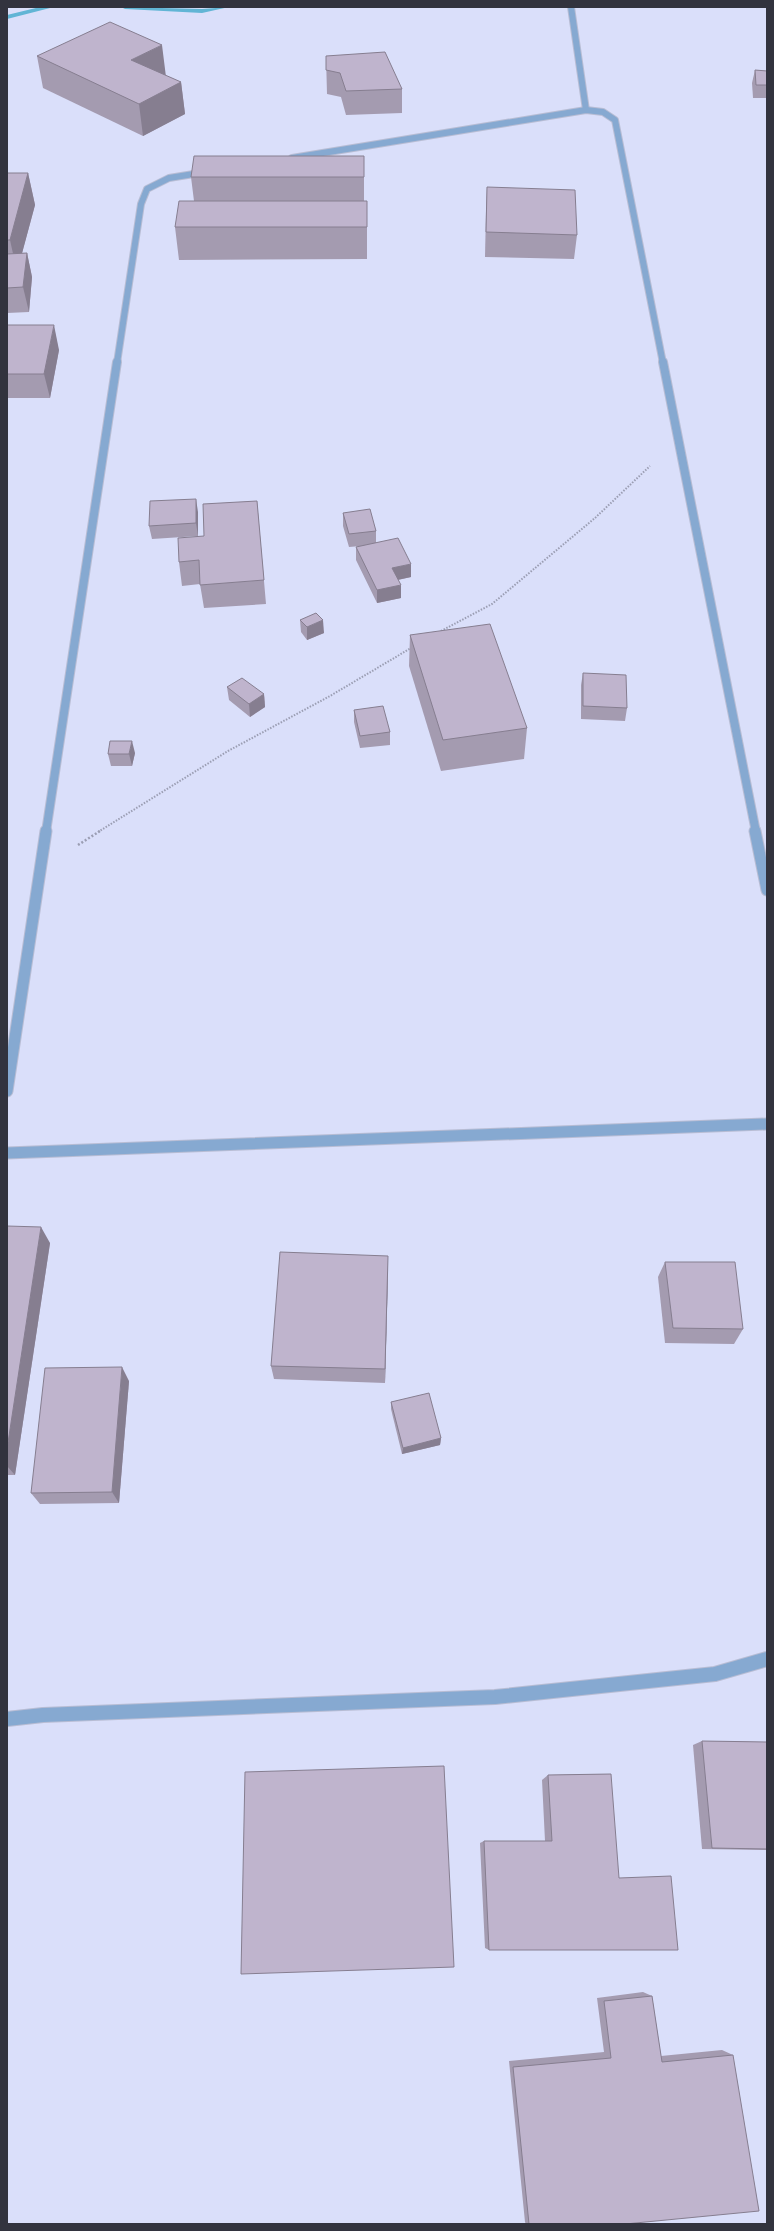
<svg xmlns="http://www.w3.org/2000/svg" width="774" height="2231" viewBox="0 0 774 2231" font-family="'DM Sans',sans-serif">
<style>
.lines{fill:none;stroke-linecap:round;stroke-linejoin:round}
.stream{fill:#61b5d5;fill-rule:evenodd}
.minor-far3-casing{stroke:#b8bdd4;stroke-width:8}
.minor-far2-casing{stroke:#b8bdd4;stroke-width:10}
.minor-far1-casing{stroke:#b8bdd4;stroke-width:13}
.minor-casing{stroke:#b8bdd4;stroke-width:16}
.path-far1{stroke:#9b9eb3;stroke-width:2;stroke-dasharray:1.5 1.5;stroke-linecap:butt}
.path{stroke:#9b9eb3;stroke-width:2.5;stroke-dasharray:2 2;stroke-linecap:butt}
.minor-far3{stroke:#86a9d1;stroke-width:6}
.minor-far2{stroke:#86a9d1;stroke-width:8}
.minor-far1{stroke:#86a9d1;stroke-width:11}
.minor{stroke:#86a9d1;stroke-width:14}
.wall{fill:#a49bb0}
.shaded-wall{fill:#867e90}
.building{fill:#bfb4cd;stroke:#867e90}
</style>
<rect width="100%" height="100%" fill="#dadffa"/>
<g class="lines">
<g class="stream">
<path d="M 40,7 L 54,7 L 7,19 L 7,15 Z"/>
<path d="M 121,7 L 202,9 L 229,7 L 202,13 L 125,9 Z"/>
</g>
<defs>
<g id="minor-far3">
<path d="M 571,7 L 586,110"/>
<path d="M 292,158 L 586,110 L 603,112 L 615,120 L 663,363"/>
<path d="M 117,363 L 141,204 L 147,189 L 169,178 L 206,172"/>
</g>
<g id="minor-far2">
<path d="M 663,362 L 756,832"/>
<path d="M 46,832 L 117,362"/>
</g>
<g id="minor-far1">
<path d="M 755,831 L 767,890"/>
<path d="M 7,1091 L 46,831"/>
<path d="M 7,1153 L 767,1124"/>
</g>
<path id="minor" d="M 7,1719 L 43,1715 L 495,1697 L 715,1674 L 767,1659"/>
</defs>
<use href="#minor-far3" class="minor-far3-casing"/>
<use href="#minor-far2" class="minor-far2-casing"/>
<use href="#minor-far1" class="minor-far1-casing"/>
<use href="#minor" class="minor-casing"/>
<g class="path-far1">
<path d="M 441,631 L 492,604 L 595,518 L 650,466"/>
<path d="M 98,832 L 228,751 L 330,696 L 411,648"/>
</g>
<path class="path" d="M 78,845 L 100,831"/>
<use href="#minor-far3" class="minor-far3"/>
<use href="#minor-far2" class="minor-far2"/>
<use href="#minor-far1" class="minor-far1"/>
<use href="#minor" class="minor"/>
</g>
<g class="wall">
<path d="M 37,56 L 166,76 L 181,82 L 185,114 L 143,136 L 43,88 Z"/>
<path d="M 326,56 L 402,89 L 402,113 L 346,115 L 341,97 L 327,94 Z"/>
<path d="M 755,70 L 767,71 L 767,98 L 753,98 L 752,83 Z"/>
<path d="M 364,156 L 364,201 L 367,201 L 367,259 L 179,260 L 175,227 L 194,201 L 191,177 Z"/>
<path d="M 7,173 L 28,173 L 35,205 L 22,253 L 27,253 L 32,277 L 29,312 L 7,313 Z"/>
<path d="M 487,187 L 577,235 L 574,259 L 485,257 L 486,211 Z"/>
<path d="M 7,325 L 59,350 L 50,398 L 7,398 Z"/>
<path d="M 257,501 L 266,604 L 204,608 L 200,584 L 182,586 L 179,562 Z"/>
<path d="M 198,512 L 198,536 L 152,539 L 149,526 Z"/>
<path d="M 343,513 L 376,531 L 376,543 L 411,577 L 398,580 L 401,598 L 377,603 L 356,560 L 356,547 L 361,546 L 349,547 L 343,526 Z"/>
<path d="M 300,620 L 324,633 L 307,640 L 301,632 Z"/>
<path d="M 410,635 L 527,728 L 524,759 L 441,771 L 409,666 Z"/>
<path d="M 583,673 L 627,708 L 625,721 L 581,719 L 581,685 Z"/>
<path d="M 227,687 L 264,694 L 265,707 L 250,717 L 229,700 Z"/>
<path d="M 354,710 L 390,732 L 390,745 L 360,748 L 354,722 Z"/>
<path d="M 135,753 L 132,766 L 111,766 L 108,754 Z"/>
<path d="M 7,1226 L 50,1243 L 15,1475 L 7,1475 Z"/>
<path d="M 665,1262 L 743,1329 L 734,1344 L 665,1343 L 658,1277 Z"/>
<path d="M 388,1272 L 385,1383 L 274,1379 L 271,1366 Z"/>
<path d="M 129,1381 L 119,1503 L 40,1504 L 31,1493 Z"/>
<path d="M 391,1402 L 441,1438 L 440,1445 L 402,1454 L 391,1409 Z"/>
<path d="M 702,1741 L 767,1742 L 767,1850 L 702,1849 L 693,1745 Z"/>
<path d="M 611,1774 L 489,1950 L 485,1948 L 480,1843 L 484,1841 L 545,1841 L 542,1780 L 548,1775 Z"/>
<path d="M 643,1992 L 652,1996 L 661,2056 L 722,2050 L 733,2055 L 625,2224 L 526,2224 L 525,2222 L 509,2061 L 604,2052 L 597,1998 Z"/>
</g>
<g class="shaded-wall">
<path d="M 162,45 L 166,77 L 131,60 Z"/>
<path d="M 181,82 L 185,114 L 143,136 L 139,104 Z"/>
<path d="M 28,173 L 35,205 L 17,272 L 10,240 Z"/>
<path d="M 27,253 L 32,277 L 29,312 L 23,287 Z"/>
<path d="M 54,325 L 59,350 L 50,398 L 44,374 Z"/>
<path d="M 196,499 L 198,512 L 198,536 L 196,523 Z"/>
<path d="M 411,564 L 411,577 L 392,581 L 392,568 Z"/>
<path d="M 401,585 L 401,598 L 377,603 L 377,590 Z"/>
<path d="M 323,620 L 324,633 L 307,640 L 307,627 Z"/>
<path d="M 264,694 L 265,707 L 250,717 L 249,704 Z"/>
<path d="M 132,741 L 135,753 L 132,766 L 129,754 Z"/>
<path d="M 41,1227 L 50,1243 L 15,1475 L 7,1466 L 7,1449 Z"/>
<path d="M 388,1256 L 388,1272 L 385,1383 L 385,1369 Z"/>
<path d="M 122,1367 L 129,1381 L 119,1503 L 112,1492 Z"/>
<path d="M 441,1438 L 440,1445 L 402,1454 L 403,1448 Z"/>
</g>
<g class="building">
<path d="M 110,22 L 162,45 L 131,60 L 181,82 L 139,104 L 37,56 Z"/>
<path d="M 385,52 L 402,89 L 346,91 L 340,73 L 326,70 L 326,56 Z"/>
<path d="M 755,70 L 767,71 L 767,85 L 756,85 Z"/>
<path d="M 194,156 L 364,156 L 364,177 L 191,177 Z"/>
<path d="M 7,173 L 28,173 L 10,240 L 7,240 Z"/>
<path d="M 487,187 L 575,190 L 577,235 L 486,232 Z"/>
<path d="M 179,201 L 367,201 L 367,227 L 175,227 Z"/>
<path d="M 27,253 L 23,287 L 7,288 L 7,254 Z"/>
<path d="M 7,325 L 54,325 L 44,374 L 7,374 Z"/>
<path d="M 196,499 L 196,523 L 149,526 L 150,501 Z"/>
<path d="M 257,501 L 264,580 L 200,585 L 199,560 L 179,562 L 178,538 L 204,536 L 203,504 Z"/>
<path d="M 370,509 L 376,531 L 349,534 L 343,513 Z"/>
<path d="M 398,538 L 411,564 L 392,568 L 401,585 L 377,590 L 356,547 Z"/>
<path d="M 316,613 L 323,620 L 307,627 L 300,620 Z"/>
<path d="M 490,624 L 527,728 L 443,740 L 410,635 Z"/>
<path d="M 583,673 L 626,675 L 627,708 L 583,706 Z"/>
<path d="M 242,678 L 264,694 L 249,704 L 227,687 Z"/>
<path d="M 383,706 L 390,732 L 360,736 L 354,710 Z"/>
<path d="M 110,741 L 132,741 L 129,754 L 108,754 Z"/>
<path d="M 7,1226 L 41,1227 L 7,1449 Z"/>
<path d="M 280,1252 L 388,1256 L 385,1369 L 271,1366 Z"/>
<path d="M 665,1262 L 735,1262 L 743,1329 L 673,1328 Z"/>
<path d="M 122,1367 L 112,1492 L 31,1493 L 45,1368 Z"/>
<path d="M 429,1393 L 441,1438 L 403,1448 L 391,1402 Z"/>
<path d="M 702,1741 L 767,1742 L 767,1849 L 712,1848 Z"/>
<path d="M 444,1766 L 454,1967 L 241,1974 L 245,1772 Z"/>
<path d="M 611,1774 L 619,1878 L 671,1876 L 678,1950 L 489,1950 L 484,1841 L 552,1841 L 548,1775 Z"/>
<path d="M 652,1996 L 662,2062 L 733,2055 L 759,2211 L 625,2224 L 529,2224 L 513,2067 L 611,2058 L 604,2001 Z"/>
</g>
<rect width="774" height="2231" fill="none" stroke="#32333e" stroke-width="16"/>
</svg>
